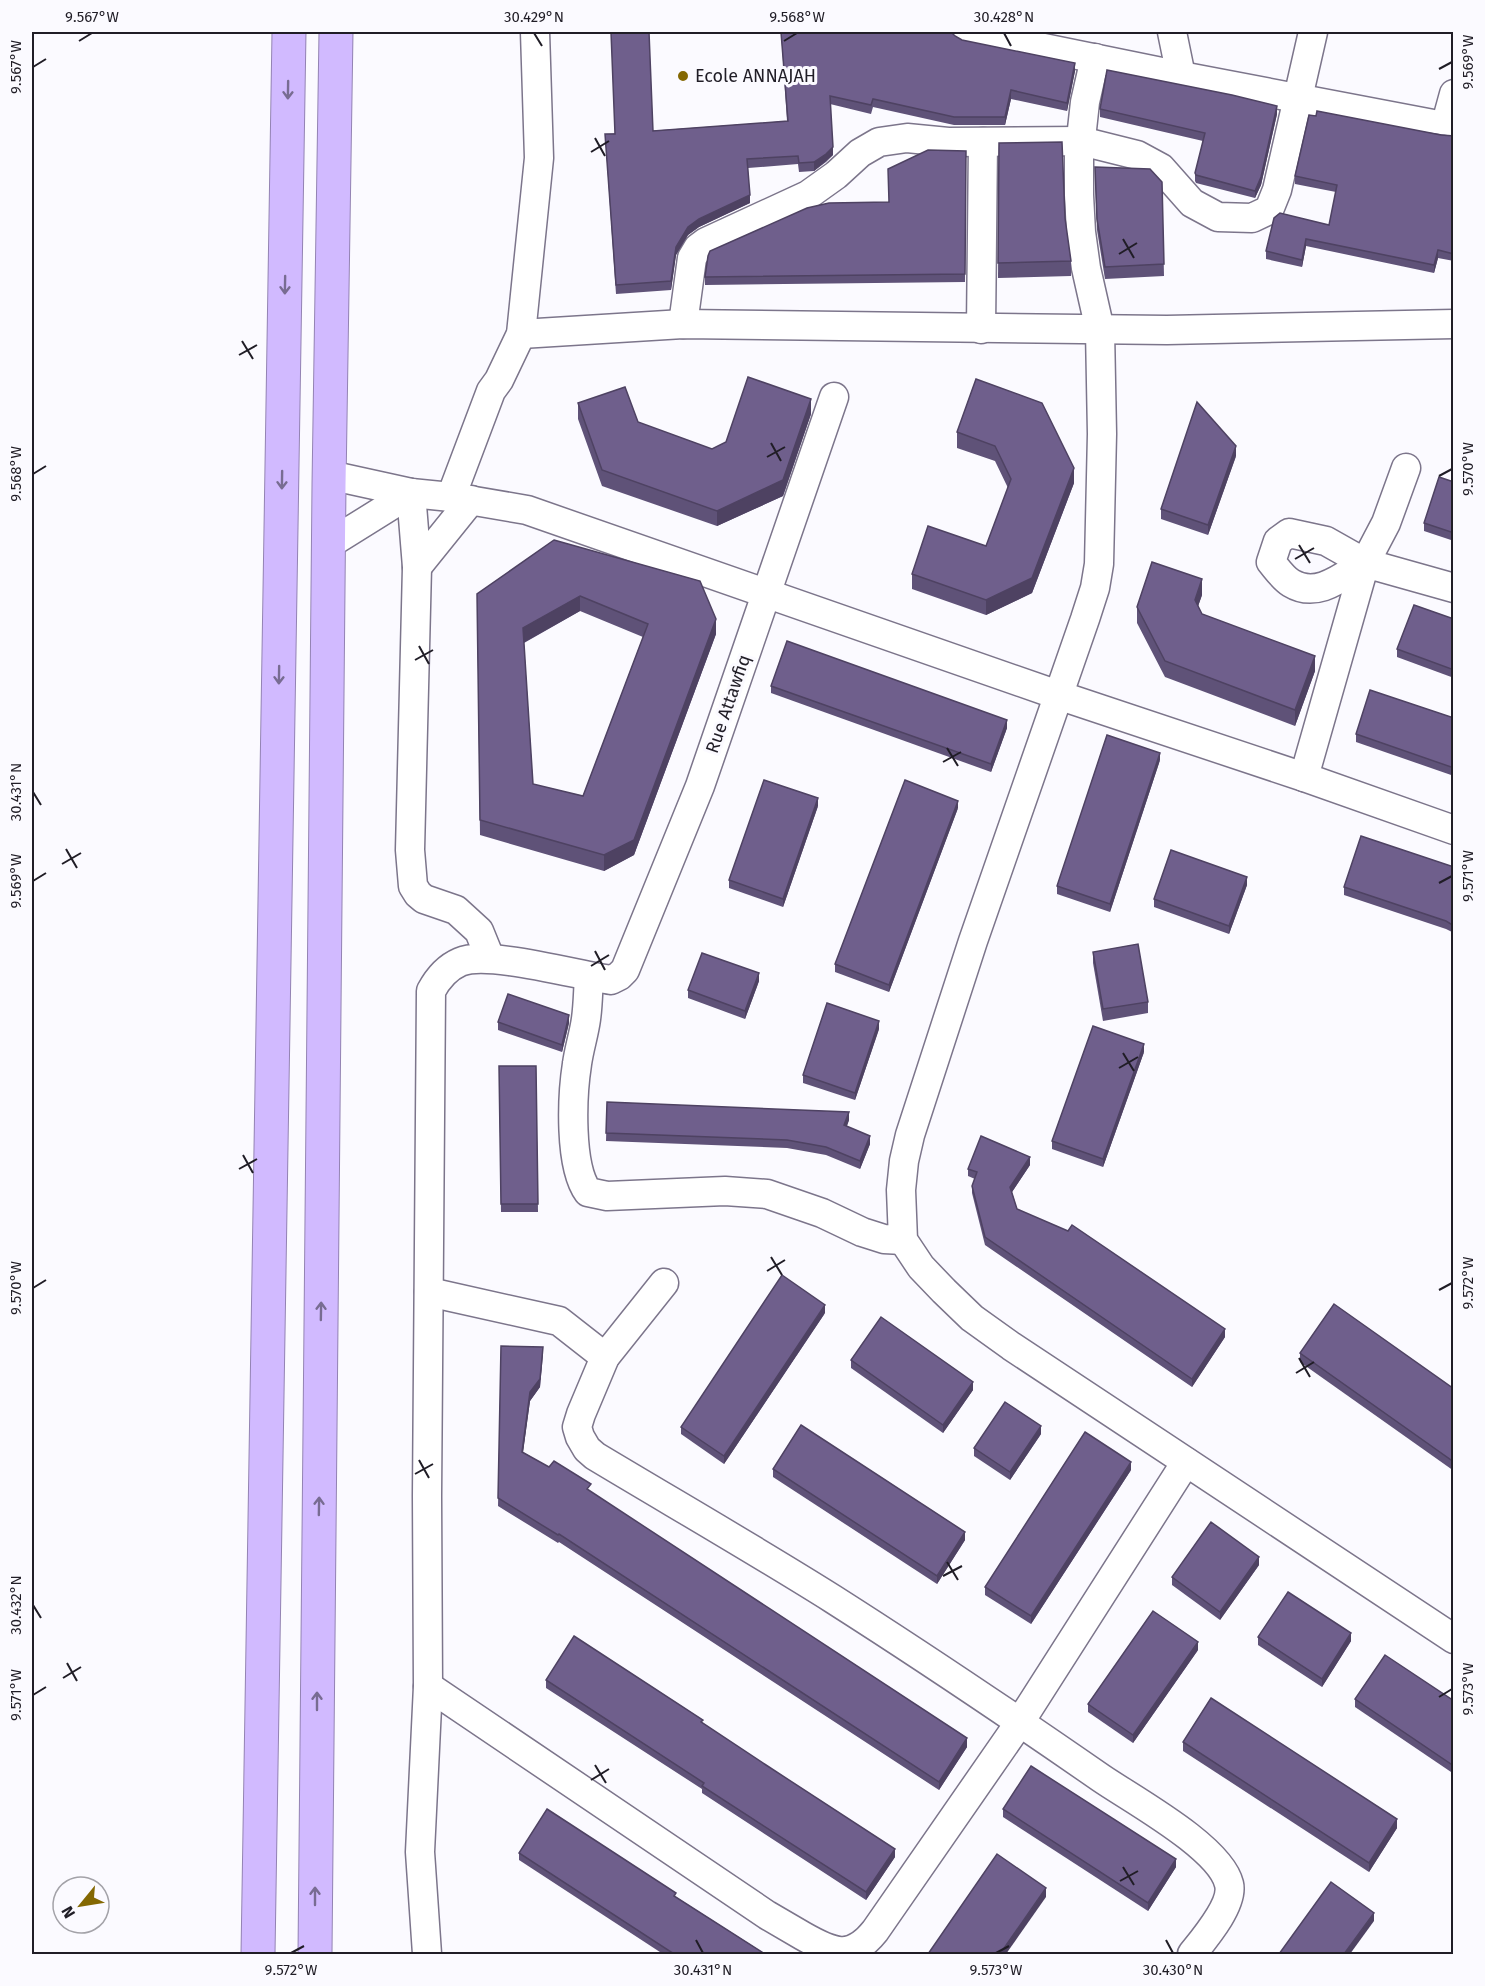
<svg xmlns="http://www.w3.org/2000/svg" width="1485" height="1986" viewBox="0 0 1485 1986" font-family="'Fira Sans',sans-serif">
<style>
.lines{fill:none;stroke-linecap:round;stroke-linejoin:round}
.street-casing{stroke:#7c758b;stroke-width:31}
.highway-casing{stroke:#9383b3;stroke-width:35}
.street{stroke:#fff;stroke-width:28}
.highway{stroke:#d1baff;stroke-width:33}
.wall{fill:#5f5278;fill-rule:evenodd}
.shaded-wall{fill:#4e4262}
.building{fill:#6f5f8c;stroke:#4e4262;stroke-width:1.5;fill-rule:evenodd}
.oneway{stroke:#786c92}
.ticks{fill:none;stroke:#201d26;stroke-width:2}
.poi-dot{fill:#846802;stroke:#fbfaff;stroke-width:2}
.labels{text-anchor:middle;stroke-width:6;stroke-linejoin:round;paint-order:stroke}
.poi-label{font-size:18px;fill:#201d26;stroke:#fbfaff;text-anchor:start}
.street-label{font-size:18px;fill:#201d26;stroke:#fbfaff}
.neatline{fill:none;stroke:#201d26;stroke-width:2}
.ticks-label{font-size:15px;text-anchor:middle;fill:#201d26}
</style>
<rect width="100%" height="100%" fill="#fbfaff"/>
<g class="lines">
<defs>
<g id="street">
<path d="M 965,32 L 1181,76 L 1454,128"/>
<path d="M 1172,32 L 1181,76"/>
<path d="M 1095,58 L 1085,102 L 1079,157 L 1079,195 L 1081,232 L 1086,268 L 1100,330 L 1102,434 L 1099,564 L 1095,588 L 1085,619 L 973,941 L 910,1135 L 904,1161 L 901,1190 L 903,1240 L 921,1267 L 944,1291 L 972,1318 L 1011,1346 L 1454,1639"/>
<path d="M 1445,127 L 1454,94"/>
<path d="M 683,324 L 692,258 L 698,248 L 706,242 L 808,195 L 836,175 L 860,153 L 879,142 L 907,138 L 948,142 L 1081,141 L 1137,155 L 1161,168 L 1192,203 L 1218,217 L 1252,218 L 1269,210 L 1277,190 L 1313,32"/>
<path d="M 981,329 L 983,142"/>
<path d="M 521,334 L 683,324 L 1167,330 L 1454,324"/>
<path d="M 329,475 L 411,493 L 451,497 L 527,510 L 1058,695 L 1304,777 L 1454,830"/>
<path d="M 411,493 L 417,567 L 410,850 L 413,886 L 418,894 L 424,899 L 456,910 L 479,931 L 490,958"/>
<path d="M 451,497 L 491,391 L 499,380 L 521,334 L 539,158 L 535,32"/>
<path d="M 329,544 L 411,493"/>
<path d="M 1365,563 C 1342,577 1317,599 1291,583 C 1283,578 1277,569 1271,562 L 1278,541 L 1289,533 L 1326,541 L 1365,563 L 1386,523 L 1406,468"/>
<path d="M 417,567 L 471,500"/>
<path d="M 1304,777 L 1365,563 L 1454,588"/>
<path d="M 589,977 C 588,991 588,1005 586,1019 C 584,1034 579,1049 577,1064 C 572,1096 569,1166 588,1192 L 607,1196 L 725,1191 L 767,1194 L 822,1213 L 862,1232 L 884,1239 L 903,1240"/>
<path d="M 664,1283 L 605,1357 L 581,1414 L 577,1427 L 580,1437 L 587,1449 L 595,1456 C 675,1504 755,1550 833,1599 C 924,1657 1013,1717 1101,1778 C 1133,1800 1220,1847 1229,1884 C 1234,1904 1204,1939 1192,1954"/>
<path d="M 429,1292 L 559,1321 L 605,1357"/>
<path d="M 428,1686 L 767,1915 C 779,1922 791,1929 803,1936 C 833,1953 851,1961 875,1931 L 1020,1722 L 1186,1462"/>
<path d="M 427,1954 L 420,1852 L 428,1686 L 427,1496 L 431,991 C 438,978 446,968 460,962 C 487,950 577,975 611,980 L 619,976 L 625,970 L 700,786 L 834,397"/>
</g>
<g id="highway">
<path d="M 258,1954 L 289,32"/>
<path d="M 315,1954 L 329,485 L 336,32"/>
</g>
</defs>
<use href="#street" class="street-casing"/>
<use href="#highway" class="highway-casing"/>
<use href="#street" class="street"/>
<use href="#highway" class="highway"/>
</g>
<g class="wall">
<path d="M 781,32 L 955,36 L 962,40 L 1075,71 L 1067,111 L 1011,99 L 1005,125 L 954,125 L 873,107 L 871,114 L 830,104 L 833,155 L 826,162 L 814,171 L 799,172 L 798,164 L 748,168 L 750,203 L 699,227 L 688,235 L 676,255 L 671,290 L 616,294 L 605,134 L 787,121 Z"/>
<path d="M 1100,109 L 1277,114 L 1261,185 L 1255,198 L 1196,183 L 1195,181 L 1195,173 L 1203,141 L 1100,117 Z"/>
<path d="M 1316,116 L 1454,136 L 1454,261 L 1438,258 L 1434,273 L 1306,246 L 1302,267 L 1266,259 L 1266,251 L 1329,225 L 1336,192 L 1295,184 L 1295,176 Z"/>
<path d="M 999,143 L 1071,261 L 1071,276 L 998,278 Z"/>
<path d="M 966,151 L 965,282 L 705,285 L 705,277 L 888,202 Z"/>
<path d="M 1095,179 L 1162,182 L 1164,276 L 1105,279 L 1097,230 Z"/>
<path d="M 976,379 L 1074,483 L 1032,593 L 986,615 L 912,589 L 912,574 L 986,546 L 1008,488 L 995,461 L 957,448 L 957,432 Z"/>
<path d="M 578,403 L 712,449 L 811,414 L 783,496 L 717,526 L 602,486 L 578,419 Z"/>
<path d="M 1236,456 L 1208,535 L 1161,519 L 1161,509 Z"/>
<path d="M 1454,482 L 1454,541 L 1424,531 L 1424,523 Z"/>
<path d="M 554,540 L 716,634 L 634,855 L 604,871 L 480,835 L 477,594 ZM 580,611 L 643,637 L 583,796 L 533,784 L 524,643 Z"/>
<path d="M 1202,595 L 1198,606 L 1202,614 L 1315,671 L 1295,726 L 1165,677 L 1137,623 L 1137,607 Z"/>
<path d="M 1454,619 L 1454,678 L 1397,657 L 1397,649 Z"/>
<path d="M 771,686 L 1007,728 L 991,772 L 771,693 Z"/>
<path d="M 1454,718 L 1454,776 L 1356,742 L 1356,734 Z"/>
<path d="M 1160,760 L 1110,912 L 1057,894 L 1057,886 Z"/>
<path d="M 818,806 L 783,907 L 729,888 L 729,880 Z"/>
<path d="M 958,808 L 889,992 L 835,972 L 835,964 Z"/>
<path d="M 1454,867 L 1454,933 L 1446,929 L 1344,895 L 1344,887 Z"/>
<path d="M 1247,885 L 1229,934 L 1154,907 L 1154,899 Z"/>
<path d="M 1093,952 L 1148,1002 L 1148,1013 L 1103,1021 L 1093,963 Z"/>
<path d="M 759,981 L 745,1019 L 688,998 L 688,990 Z"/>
<path d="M 498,1022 L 569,1023 L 562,1052 L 498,1030 Z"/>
<path d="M 879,1029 L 855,1100 L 803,1083 L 803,1075 Z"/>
<path d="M 1144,1052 L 1103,1167 L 1052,1149 L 1052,1141 Z"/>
<path d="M 499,1066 L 536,1066 L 538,1212 L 501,1212 Z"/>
<path d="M 607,1102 L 849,1120 L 847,1126 L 870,1144 L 860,1169 L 826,1155 L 787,1148 L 606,1141 Z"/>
<path d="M 1030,1165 L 1012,1192 L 1017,1209 L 1225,1337 L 1192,1387 L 985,1245 L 972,1193 L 972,1186 L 975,1179 L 968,1176 L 968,1169 Z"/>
<path d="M 825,1313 L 724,1464 L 681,1434 L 681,1427 Z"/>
<path d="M 501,1346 L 543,1355 L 540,1387 L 530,1401 L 523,1452 L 591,1492 L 967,1747 L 939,1790 L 559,1542 L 558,1543 L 498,1506 Z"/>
<path d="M 1300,1353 L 1454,1389 L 1454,1471 L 1300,1362 Z"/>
<path d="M 851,1360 L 973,1390 L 943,1433 L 851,1368 Z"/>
<path d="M 1041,1434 L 1010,1480 L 974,1456 L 974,1448 Z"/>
<path d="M 773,1469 L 965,1540 L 937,1584 L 773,1477 Z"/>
<path d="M 1131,1470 L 1031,1624 L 985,1595 L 985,1587 Z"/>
<path d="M 1259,1565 L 1220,1620 L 1172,1585 L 1172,1577 Z"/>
<path d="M 1258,1637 L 1351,1641 L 1322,1687 L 1258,1645 Z"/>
<path d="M 1198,1650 L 1133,1743 L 1088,1712 L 1088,1704 Z"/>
<path d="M 546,1680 L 703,1723 L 895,1857 L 866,1900 L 702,1793 L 702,1789 L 546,1688 Z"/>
<path d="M 1355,1699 L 1454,1701 L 1454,1774 L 1355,1707 Z"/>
<path d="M 1183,1742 L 1397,1828 L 1369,1872 L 1183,1751 Z"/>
<path d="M 1003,1809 L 1176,1867 L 1148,1911 L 1003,1817 Z"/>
<path d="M 519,1853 L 676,1897 L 765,1954 L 663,1954 L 519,1860 Z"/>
</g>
<g class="shaded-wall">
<path d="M 1075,63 L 1075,71 L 1067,111 L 1067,103 Z"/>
<path d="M 1011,90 L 1011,99 L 1005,125 L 1005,117 Z"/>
<path d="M 1277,106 L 1277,114 L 1261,185 L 1255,198 L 1255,191 Z"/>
<path d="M 833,147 L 833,155 L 814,171 L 814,162 Z"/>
<path d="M 750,195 L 750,203 L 699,227 L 688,235 L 676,255 L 671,290 L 671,281 L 676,247 L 688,227 L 699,219 Z"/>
<path d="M 1306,239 L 1306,246 L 1302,267 L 1302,260 Z"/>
<path d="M 1438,250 L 1438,258 L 1434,273 L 1434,265 Z"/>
<path d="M 811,399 L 811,414 L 783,496 L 717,526 L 717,511 Z"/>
<path d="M 1236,446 L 1236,456 L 1208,535 L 1208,525 Z"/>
<path d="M 1074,468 L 1074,483 L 1032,593 L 986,615 L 986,600 Z"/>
<path d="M 1202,579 L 1202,595 L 1195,615 L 1195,600 Z"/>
<path d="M 580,596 L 580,611 L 523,643 L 523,628 Z"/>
<path d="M 716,619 L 716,634 L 634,855 L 604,871 L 604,855 Z"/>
<path d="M 1315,656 L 1315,671 L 1295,726 L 1295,710 Z"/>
<path d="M 1007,720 L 1007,728 L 991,772 L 991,764 Z"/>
<path d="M 1160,753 L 1160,760 L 1110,912 L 1110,904 Z"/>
<path d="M 818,798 L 818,806 L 783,907 L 783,899 Z"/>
<path d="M 958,801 L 958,808 L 889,992 L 889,985 Z"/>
<path d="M 1247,877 L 1247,885 L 1229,934 L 1229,926 Z"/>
<path d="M 759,973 L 759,981 L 745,1019 L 745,1011 Z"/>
<path d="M 569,1015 L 569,1023 L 562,1052 L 562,1045 Z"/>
<path d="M 879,1021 L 879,1029 L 855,1100 L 855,1093 Z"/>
<path d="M 1144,1044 L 1144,1052 L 1103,1167 L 1103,1159 Z"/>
<path d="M 849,1112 L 849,1120 L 844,1133 L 844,1125 Z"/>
<path d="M 870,1136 L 870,1144 L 860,1169 L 860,1161 Z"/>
<path d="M 1030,1157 L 1030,1165 L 1010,1195 L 1010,1187 Z"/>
<path d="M 825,1305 L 825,1313 L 724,1464 L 724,1456 Z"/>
<path d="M 1225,1329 L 1225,1337 L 1192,1387 L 1192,1379 Z"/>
<path d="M 543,1347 L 540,1387 L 530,1401 L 522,1460 L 522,1452 L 530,1392 Z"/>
<path d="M 973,1382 L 973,1390 L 943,1433 L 943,1425 Z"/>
<path d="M 1041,1426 L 1041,1434 L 1010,1480 L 1010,1472 Z"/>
<path d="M 1131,1462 L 1131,1470 L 1031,1624 L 1031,1616 Z"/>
<path d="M 965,1532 L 965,1540 L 937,1584 L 937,1576 Z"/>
<path d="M 1259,1557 L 1259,1565 L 1220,1620 L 1220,1612 Z"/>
<path d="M 1351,1633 L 1351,1641 L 1322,1687 L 1322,1679 Z"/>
<path d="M 1198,1642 L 1198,1650 L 1133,1743 L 1133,1735 Z"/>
<path d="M 967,1738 L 967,1747 L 939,1790 L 939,1782 Z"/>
<path d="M 1397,1819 L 1397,1828 L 1369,1872 L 1369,1863 Z"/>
<path d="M 895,1849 L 895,1857 L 866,1900 L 866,1892 Z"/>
<path d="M 1176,1859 L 1176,1867 L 1148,1911 L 1148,1903 Z"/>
<path d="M 1046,1888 L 1046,1897 L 1006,1954 L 1000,1954 Z"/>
<path d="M 1374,1913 L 1374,1921 L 1350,1954 L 1344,1954 Z"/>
</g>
<g class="building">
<path d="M 611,32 L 649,32 L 653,131 L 788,121 L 781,32 L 951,32 L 955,36 L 962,40 L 1075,63 L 1067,103 L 1011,90 L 1005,117 L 954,117 L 873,99 L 871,105 L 830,96 L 833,147 L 826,154 L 814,162 L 799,163 L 798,156 L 747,159 L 750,195 L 699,219 L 688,227 L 676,247 L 671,281 L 616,285 L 605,134 L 615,134 Z"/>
<path d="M 1107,70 L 1232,95 L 1277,106 L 1261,177 L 1255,191 L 1196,175 L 1195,173 L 1205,133 L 1100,109 Z"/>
<path d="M 1317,111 L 1441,135 L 1454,136 L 1454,254 L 1438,250 L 1434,265 L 1306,239 L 1302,260 L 1266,251 L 1274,218 L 1280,213 L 1329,225 L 1337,185 L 1295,176 L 1309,115 L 1316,116 Z"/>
<path d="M 1062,142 L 1065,218 L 1071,261 L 998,263 L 999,143 Z"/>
<path d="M 928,150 L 966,151 L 965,274 L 705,277 L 708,256 L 710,251 L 807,208 L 829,203 L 889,202 L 888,169 Z"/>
<path d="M 1095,167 L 1150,169 L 1162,182 L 1164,264 L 1105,267 L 1097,219 Z"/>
<path d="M 748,377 L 811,399 L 783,480 L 717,511 L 602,470 L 578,403 L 625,387 L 638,422 L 712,449 L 726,442 Z"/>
<path d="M 976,379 L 1042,403 L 1074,468 L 1032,578 L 986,600 L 912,574 L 928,526 L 986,546 L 1011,479 L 995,446 L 957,432 Z"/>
<path d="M 1197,402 L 1236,446 L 1208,525 L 1161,509 Z"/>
<path d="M 1439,477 L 1454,482 L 1454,533 L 1424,523 Z"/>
<path d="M 554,540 L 700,581 L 716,619 L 634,840 L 604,855 L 480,820 L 477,594 ZM 580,596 L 648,624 L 583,796 L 533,784 L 523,628 Z"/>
<path d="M 1152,562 L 1202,579 L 1195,600 L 1202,614 L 1315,656 L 1295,710 L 1165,661 L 1137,607 Z"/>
<path d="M 1414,605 L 1454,619 L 1454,670 L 1397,649 Z"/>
<path d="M 787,641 L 1007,720 L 991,764 L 771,686 Z"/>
<path d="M 1370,690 L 1454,718 L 1454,768 L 1356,734 Z"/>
<path d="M 1107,735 L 1160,753 L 1110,904 L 1057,886 Z"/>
<path d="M 764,780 L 818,798 L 783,899 L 729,880 Z"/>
<path d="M 905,780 L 958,801 L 889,985 L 835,964 Z"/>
<path d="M 1361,836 L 1454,867 L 1454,926 L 1446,921 L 1344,887 Z"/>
<path d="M 1171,850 L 1247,877 L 1229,926 L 1154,899 Z"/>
<path d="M 1138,944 L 1148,1002 L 1103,1009 L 1093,952 Z"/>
<path d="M 702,953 L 759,973 L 745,1011 L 688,990 Z"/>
<path d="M 508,994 L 569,1015 L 562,1045 L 498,1022 Z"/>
<path d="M 827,1003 L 879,1021 L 855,1093 L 803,1075 Z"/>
<path d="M 1093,1026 L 1144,1044 L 1103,1159 L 1052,1141 Z"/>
<path d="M 499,1066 L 536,1066 L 538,1204 L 501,1204 Z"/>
<path d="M 607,1102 L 849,1112 L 844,1125 L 870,1136 L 860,1161 L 826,1147 L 787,1140 L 606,1133 Z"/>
<path d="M 981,1136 L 1030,1157 L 1010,1187 L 1017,1209 L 1068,1231 L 1072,1225 L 1225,1329 L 1192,1379 L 985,1237 L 972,1186 L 977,1172 L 968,1169 Z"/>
<path d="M 782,1275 L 825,1305 L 724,1456 L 681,1427 Z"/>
<path d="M 1334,1304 L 1454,1389 L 1454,1462 L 1300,1353 Z"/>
<path d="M 881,1317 L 973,1382 L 943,1425 L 851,1360 Z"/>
<path d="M 501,1346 L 543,1347 L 540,1379 L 530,1392 L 522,1452 L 549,1467 L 554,1461 L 591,1484 L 587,1489 L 967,1738 L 939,1782 L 559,1534 L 558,1535 L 498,1498 Z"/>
<path d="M 1005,1402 L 1041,1426 L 1010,1472 L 974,1448 Z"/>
<path d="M 801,1425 L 965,1532 L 937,1576 L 773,1469 Z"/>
<path d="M 1085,1432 L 1131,1462 L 1031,1616 L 985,1587 Z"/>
<path d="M 1211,1522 L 1259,1557 L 1220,1612 L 1172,1577 Z"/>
<path d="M 1288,1592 L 1351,1633 L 1322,1679 L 1258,1637 Z"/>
<path d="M 1153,1611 L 1198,1642 L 1133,1735 L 1088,1704 Z"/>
<path d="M 574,1636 L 703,1720 L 701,1722 L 766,1765 L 895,1849 L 866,1892 L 702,1786 L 704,1783 L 546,1680 Z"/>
<path d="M 1385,1655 L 1454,1701 L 1454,1766 L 1355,1699 Z"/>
<path d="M 1211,1698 L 1397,1819 L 1369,1863 L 1183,1742 Z"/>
<path d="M 1031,1766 L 1176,1859 L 1148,1903 L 1003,1809 Z"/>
<path d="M 547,1809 L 676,1893 L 674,1896 L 765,1954 L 674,1954 L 519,1853 Z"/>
<path d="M 997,1854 L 1046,1888 L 1000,1954 L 928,1954 Z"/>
<path d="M 1331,1882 L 1374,1913 L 1344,1954 L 1279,1954 Z"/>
</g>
<defs><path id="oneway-shaft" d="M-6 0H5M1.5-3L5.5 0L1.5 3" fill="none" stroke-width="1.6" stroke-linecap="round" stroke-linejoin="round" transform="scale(1.5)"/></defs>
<g class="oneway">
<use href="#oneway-shaft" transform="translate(288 90) rotate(91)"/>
<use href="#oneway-shaft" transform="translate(285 285) rotate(91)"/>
<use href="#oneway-shaft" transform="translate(282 480) rotate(91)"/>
<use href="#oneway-shaft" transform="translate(279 675) rotate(91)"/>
<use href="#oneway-shaft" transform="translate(321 1311) rotate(-89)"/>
<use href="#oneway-shaft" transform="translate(319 1506) rotate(-89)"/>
<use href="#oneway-shaft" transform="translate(317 1701) rotate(-90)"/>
<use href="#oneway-shaft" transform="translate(315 1896) rotate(-90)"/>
</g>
<path class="ticks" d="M 534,33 L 542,46M 1004,33 L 1011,46M 79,41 L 92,33M 784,41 L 797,33M 33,67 L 46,59M 1439,69 L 1452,62M 595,138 L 605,156M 591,152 L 609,141M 1123,239 L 1134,258M 1119,254 L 1137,243M 242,341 L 253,359M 239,355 L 257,345M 771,443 L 781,461M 767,457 L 785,447M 33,474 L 46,466M 1439,476 L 1452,469M 1299,545 L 1310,563M 1295,559 L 1314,548M 419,646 L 429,664M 415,660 L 433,650M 947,748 L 958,766M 943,762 L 961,752M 33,792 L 41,805M 66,849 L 77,868M 62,864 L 81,853M 33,881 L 46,873M 1439,883 L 1452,876M 595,951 L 605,970M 591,966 L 609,955M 1123,1053 L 1134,1071M 1119,1068 L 1138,1057M 243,1155 L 253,1173M 239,1169 L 257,1159M 771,1257 L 782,1275M 767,1271 L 785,1260M 33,1288 L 46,1280M 1439,1290 L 1452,1283M 1299,1358 L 1310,1377M 1296,1373 L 1314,1362M 419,1460 L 429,1478M 415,1474 L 433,1464M 947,1562 L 958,1580M 943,1576 L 962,1566M 33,1605 L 41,1618M 67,1663 L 77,1681M 63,1678 L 81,1667M 33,1695 L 46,1687M 1439,1697 L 1452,1689M 595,1765 L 606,1783M 591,1780 L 609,1769M 1123,1867 L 1134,1885M 1120,1881 L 1138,1871M 696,1940 L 703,1953M 1166,1940 L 1173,1953M 291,1953 L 304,1946M 996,1953 L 1009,1946"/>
<circle class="poi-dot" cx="683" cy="76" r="6"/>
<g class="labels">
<g class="poi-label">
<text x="695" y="82">Ecole ANNAJAH</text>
</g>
<g class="street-label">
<text transform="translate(728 704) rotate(-71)" y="6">Rue Attawfiq</text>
</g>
</g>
<rect width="1485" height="1986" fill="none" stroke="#fbfaff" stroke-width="66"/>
<g transform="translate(81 1905) rotate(240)"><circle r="28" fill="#fbfaff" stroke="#a3a2a8" stroke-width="1.5"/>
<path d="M0-4.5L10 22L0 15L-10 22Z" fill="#846802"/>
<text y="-9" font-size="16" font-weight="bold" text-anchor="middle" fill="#201d26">N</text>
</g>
<rect x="33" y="33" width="1419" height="1920" class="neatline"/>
<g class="ticks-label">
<text x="92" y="22">9.567°W</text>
<text x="534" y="22">30.429°N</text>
<text x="797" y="22">9.568°W</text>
<text x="1004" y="22">30.428°N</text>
<text transform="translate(1468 62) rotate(-90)" y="5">9.569°W</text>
<text transform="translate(16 67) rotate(-90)" y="5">9.567°W</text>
<text transform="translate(1468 469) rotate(-90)" y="5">9.570°W</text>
<text transform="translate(16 474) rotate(-90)" y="5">9.568°W</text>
<text transform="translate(16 792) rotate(-90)" y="5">30.431°N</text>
<text transform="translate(1468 876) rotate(-90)" y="5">9.571°W</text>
<text transform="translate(16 881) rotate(-90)" y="5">9.569°W</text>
<text transform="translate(1468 1283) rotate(-90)" y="5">9.572°W</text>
<text transform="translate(16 1288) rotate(-90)" y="5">9.570°W</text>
<text transform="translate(16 1605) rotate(-90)" y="5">30.432°N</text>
<text transform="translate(1468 1689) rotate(-90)" y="5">9.573°W</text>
<text transform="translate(16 1695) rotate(-90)" y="5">9.571°W</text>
<text x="291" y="1975">9.572°W</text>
<text x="703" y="1975">30.431°N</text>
<text x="996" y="1975">9.573°W</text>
<text x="1173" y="1975">30.430°N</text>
</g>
</svg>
